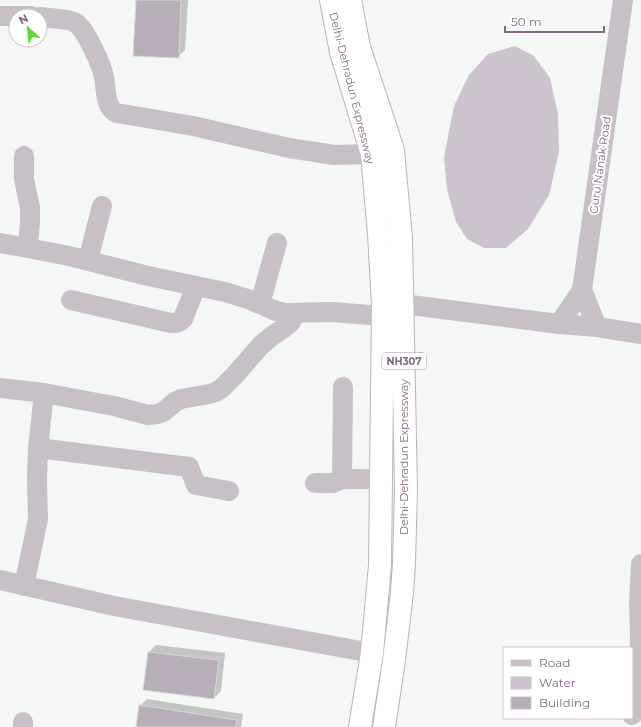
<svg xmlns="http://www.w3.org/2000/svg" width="641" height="727" viewBox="0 0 641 727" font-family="Montserrat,sans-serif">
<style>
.water{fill:#ccc3ce}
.shadow{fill:#0003}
.building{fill:#b8aeba;stroke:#d6d8d7}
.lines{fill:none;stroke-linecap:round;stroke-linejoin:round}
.highway-casing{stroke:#b9b3ba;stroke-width:24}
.minor{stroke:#c7c0c7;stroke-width:20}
.highway{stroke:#fff;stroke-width:22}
.labels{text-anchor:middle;stroke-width:4;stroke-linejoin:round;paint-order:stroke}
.shield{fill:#fff;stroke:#a795a8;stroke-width:1}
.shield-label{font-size:10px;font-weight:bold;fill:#816883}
.street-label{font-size:11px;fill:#816883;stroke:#fff}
</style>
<rect width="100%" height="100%" fill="#f4f7f5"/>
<path class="water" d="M 515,46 L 534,56 L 550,78 L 558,114 L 559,152 L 549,195 L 528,229 L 506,248 L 484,248 L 467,239 L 456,222 L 447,189 L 444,157 L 454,106 L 469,75 L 488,54 Z"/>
<g class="shadow">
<path d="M 137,0 L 188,0 L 185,50 L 178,57 Z"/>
<path d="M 156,645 L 225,653 L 221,691 L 214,698 L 149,652 Z"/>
<path d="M 147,699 L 243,714 L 241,727 L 137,727 L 140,706 Z"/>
</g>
<g class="building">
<path d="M 136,0 L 181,0 L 179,58 L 133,56 Z"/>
<path d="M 148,652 L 219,660 L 214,699 L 143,690 Z"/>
<path d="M 139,705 L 237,720 L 236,727 L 136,727 Z"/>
</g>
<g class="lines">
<defs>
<g id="highway">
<path d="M 331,0 L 341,52 L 372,154 L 379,234 L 383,306 L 380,565 L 372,653 L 360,727"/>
<path d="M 350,0 L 359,47 L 393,150 L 401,238 L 406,490 L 404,563 L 402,593 L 394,660 L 384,727"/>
</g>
</defs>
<use href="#highway" class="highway-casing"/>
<g class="minor">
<path d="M 0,16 L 31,16"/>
<path d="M 40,17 C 48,18 71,19 76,23 C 86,30 102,66 104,77 C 106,87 105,99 110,107 C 112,110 114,112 117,113 L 193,126 L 289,148 L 334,155 L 372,154"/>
<path d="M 24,156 L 24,179 L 30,208 L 30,221 L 28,248 L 69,256 L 148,276 L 196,286"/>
<path d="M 0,243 L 28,248"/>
<path d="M 88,260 L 102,206"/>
<path d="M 71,300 L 171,323 C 176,323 179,323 183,319 L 196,286 L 225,292 L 251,300 L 276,311 L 286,313 L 331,312 L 383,316"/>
<path d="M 260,304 L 277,243"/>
<path d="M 403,304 L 559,324 L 597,327 L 641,334"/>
<path d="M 559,324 L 582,290"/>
<path d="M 597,327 L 582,290 L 623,0"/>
<path d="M 0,388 L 44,393"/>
<path d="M 38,448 L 189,467 L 196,485 L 229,491"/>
<path d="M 342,479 L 343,387"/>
<path d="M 315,483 L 333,483 L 342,479 L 381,479"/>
<path d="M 0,580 L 114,606 L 372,653"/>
<path d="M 24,586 L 38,519 L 37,480 L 38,448 L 44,393 L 114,406 L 148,415 L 157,414 L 163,412 L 175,402 L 181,399 L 209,394 L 216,392 L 222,388 L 235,375 L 261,345 L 272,336 L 284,328 L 291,322 L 295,313"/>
<path d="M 632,715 L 639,687 L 640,636 L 639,603 L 641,564"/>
<path d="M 23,727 L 23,722"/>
</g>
<use href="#highway" class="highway"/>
</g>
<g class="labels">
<rect class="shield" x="382" y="353" width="44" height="16" rx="3"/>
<g class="shield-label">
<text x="404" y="365">NH307</text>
</g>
<g class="street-label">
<text transform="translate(352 88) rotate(76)" y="4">Delhi-Dehradun Expressway</text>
<text transform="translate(600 165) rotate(-82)" y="4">Guru Nanak Road</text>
<text transform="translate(404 457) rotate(-90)" y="4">Delhi-Dehradun Expressway</text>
</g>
</g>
<rect x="503" y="647" width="130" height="72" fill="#ffffff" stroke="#cdc3cd"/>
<rect x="511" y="660" width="20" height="6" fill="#c7c0c7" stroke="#cdc3cd"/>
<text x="539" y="667" font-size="12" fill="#816883">Road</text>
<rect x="511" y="677" width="20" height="12" fill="#ccc3ce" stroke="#cdc3cd"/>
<text x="539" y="687" font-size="12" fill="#816883">Water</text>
<rect x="511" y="697" width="20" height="12" fill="#b8aeba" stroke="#cdc3cd"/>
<text x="539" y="707" font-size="12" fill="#816883">Building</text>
<g transform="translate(28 28) rotate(333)"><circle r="19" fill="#ffffff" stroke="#cdc3cd"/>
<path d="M0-3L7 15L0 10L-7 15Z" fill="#61d634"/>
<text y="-6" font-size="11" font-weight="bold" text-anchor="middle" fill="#816883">N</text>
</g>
<path d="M505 26v6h99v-6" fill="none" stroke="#816883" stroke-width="2"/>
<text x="511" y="26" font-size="12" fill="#816883" stroke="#ffffff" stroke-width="3" paint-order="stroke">50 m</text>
</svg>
